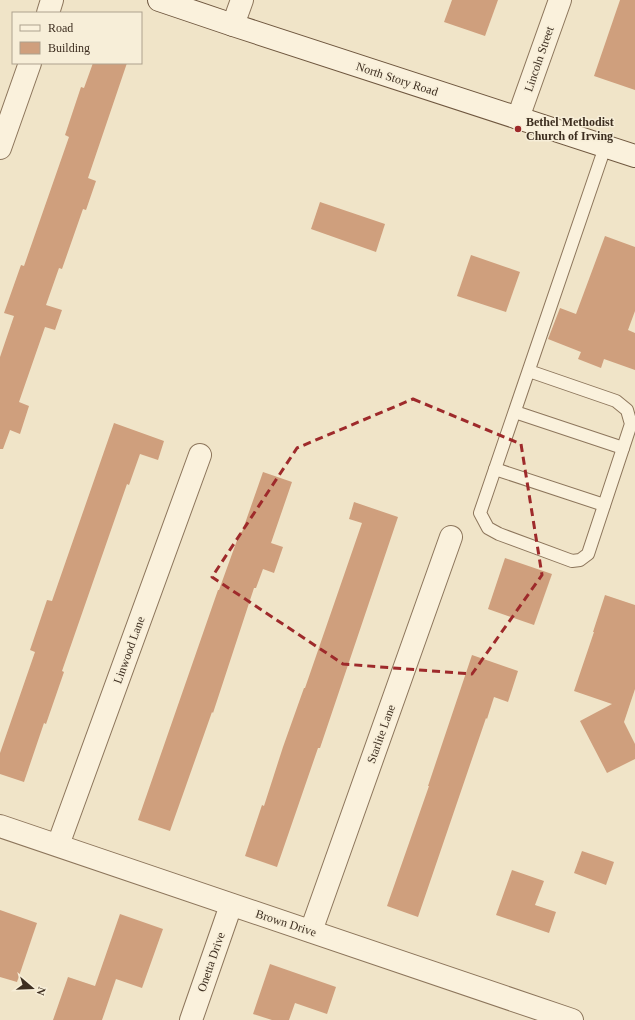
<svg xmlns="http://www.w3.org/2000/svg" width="635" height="1020" viewBox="0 0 635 1020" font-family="'Times New Roman',serif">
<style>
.building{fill:#cf9f7d}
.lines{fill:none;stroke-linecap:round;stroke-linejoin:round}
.lane-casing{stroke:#8d765c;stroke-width:14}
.street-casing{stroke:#8d765c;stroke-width:24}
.secondary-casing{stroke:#6f573f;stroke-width:24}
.lane{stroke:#faf1dc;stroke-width:12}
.street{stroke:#faf1dc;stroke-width:22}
.secondary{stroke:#faf1dc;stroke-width:22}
.marked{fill:none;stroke:#9e2a2b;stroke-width:3;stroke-dasharray:8 5;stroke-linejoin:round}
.poi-dot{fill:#9e2a2b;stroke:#f7eed8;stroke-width:1.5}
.labels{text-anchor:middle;stroke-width:3;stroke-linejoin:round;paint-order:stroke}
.street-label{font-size:12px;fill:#3d2e20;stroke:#f7eed8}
.poi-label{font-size:12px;font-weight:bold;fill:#3d2e20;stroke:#f7eed8;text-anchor:start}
</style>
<rect width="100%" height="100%" fill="#f0e4c8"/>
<g class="building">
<path d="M 452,0 L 498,0 L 485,36 L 444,22 Z"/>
<path d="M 620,0 L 635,0 L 635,90 L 594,76 Z"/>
<path d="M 93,63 L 127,63 L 88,178 L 96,181 L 86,210 L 83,209 L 62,269 L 59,268 L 46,305 L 62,310 L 55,330 L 45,327 L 19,402 L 29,406 L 20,434 L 10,430 L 3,449 L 0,449 L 0,357 L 14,316 L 4,313 L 21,265 L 24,266 L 69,137 L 65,135 L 81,87 L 84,88 Z"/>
<path d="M 320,202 L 385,224 L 376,252 L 311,229 Z"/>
<path d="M 605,236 L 635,247 L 635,311 L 628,330 L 635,333 L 635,370 L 604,359 L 601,368 L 578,359 L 581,352 L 548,339 L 560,308 L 576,314 Z"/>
<path d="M 471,255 L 520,272 L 506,312 L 457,296 Z"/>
<path d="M 114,423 L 164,441 L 158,460 L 140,454 L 129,485 L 127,484 L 62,671 L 64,672 L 46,724 L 44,723 L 24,782 L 0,774 L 0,753 L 35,652 L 30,650 L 47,600 L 52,601 Z"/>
<path d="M 263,472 L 292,482 L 271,543 L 283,547 L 274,573 L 263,569 L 256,588 L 254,588 L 213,713 L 212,712 L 170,831 L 138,820 L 218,590 L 219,590 L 240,532 L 242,532 Z"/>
<path d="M 354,502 L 398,517 L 320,748 L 318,748 L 277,867 L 245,856 L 262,805 L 264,806 L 283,747 L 304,688 L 305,688 L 362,523 L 349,519 Z"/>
<path d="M 505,558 L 552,574 L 534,625 L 488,609 Z"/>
<path d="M 605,595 L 635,605 L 635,689 L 624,722 L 635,744 L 635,759 L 607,773 L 580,721 L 612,704 L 574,691 L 594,632 L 593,632 Z"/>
<path d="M 472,655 L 518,671 L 508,702 L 494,697 L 487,719 L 486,718 L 418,917 L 387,906 L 429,786 L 428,786 Z"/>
<path d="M 582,851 L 614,862 L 606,885 L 574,873 Z"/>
<path d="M 512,870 L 544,881 L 535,905 L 556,912 L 549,933 L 496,915 Z"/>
<path d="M 0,910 L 37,923 L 17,982 L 0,977 Z"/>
<path d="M 120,914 L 163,929 L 142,988 L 116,979 L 102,1020 L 53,1020 L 68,977 L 95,986 Z"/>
<path d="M 270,964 L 336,987 L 327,1014 L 295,1003 L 289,1020 L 272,1020 L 253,1014 Z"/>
</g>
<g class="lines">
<defs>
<g id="lane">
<path d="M 529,371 L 616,401 L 627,410 L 631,424 L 588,554 L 580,560 L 572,561 L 499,534 L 488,528 L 480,513 L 605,147"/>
<path d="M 515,412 L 623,448"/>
<path d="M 495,469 L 604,505"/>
</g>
<g id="street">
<path d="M 48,13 L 52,0"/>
<path d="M 233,25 L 242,0"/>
<path d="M 518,118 L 560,0"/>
<path d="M 0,148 L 30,63"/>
<path d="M 0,826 L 572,1020"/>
<path d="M 58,845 L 200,455"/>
<path d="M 311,931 L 451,537"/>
<path d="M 191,1020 L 231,905"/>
</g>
<path id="secondary" d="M 159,0 L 233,25 L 635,156"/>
</defs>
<use href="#lane" class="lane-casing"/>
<use href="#street" class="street-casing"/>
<use href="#secondary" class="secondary-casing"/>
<use href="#lane" class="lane"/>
<use href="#street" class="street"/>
<use href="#secondary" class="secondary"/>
</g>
<path class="marked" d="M 413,399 L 521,444 L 542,575 L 472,674 L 343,664 L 212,577 L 297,448 Z"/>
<circle class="poi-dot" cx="518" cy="129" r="4"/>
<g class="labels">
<g class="street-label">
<text transform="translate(539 59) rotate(-71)" y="4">Lincoln Street</text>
<text transform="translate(397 79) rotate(18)" y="4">North Story Road</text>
<text transform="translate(129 650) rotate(-70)" y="4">Linwood Lane</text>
<text transform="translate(381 734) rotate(-70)" y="4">Starlite Lane</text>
<text transform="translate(286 923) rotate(18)" y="4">Brown Drive</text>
<text transform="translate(211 962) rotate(-71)" y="4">Onetta Drive</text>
</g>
<g class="poi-label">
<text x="526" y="126">Bethel Methodist<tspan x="526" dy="14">Church of Irving</tspan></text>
</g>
</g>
<rect x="12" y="12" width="130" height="52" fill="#f7eed8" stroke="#ada18e"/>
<rect x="20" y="25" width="20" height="6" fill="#faf1dc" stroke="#ada18e"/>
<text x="48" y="32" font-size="12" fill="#3d2e20">Road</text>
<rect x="20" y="42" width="20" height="12" fill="#cf9f7d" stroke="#ada18e"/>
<text x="48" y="52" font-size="12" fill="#3d2e20">Building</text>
<g transform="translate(32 988) rotate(109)" stroke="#f7eed8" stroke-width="3" paint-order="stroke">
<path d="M0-3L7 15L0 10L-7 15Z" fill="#3d2e20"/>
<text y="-6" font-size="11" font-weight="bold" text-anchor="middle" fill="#3d2e20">N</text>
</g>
</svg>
